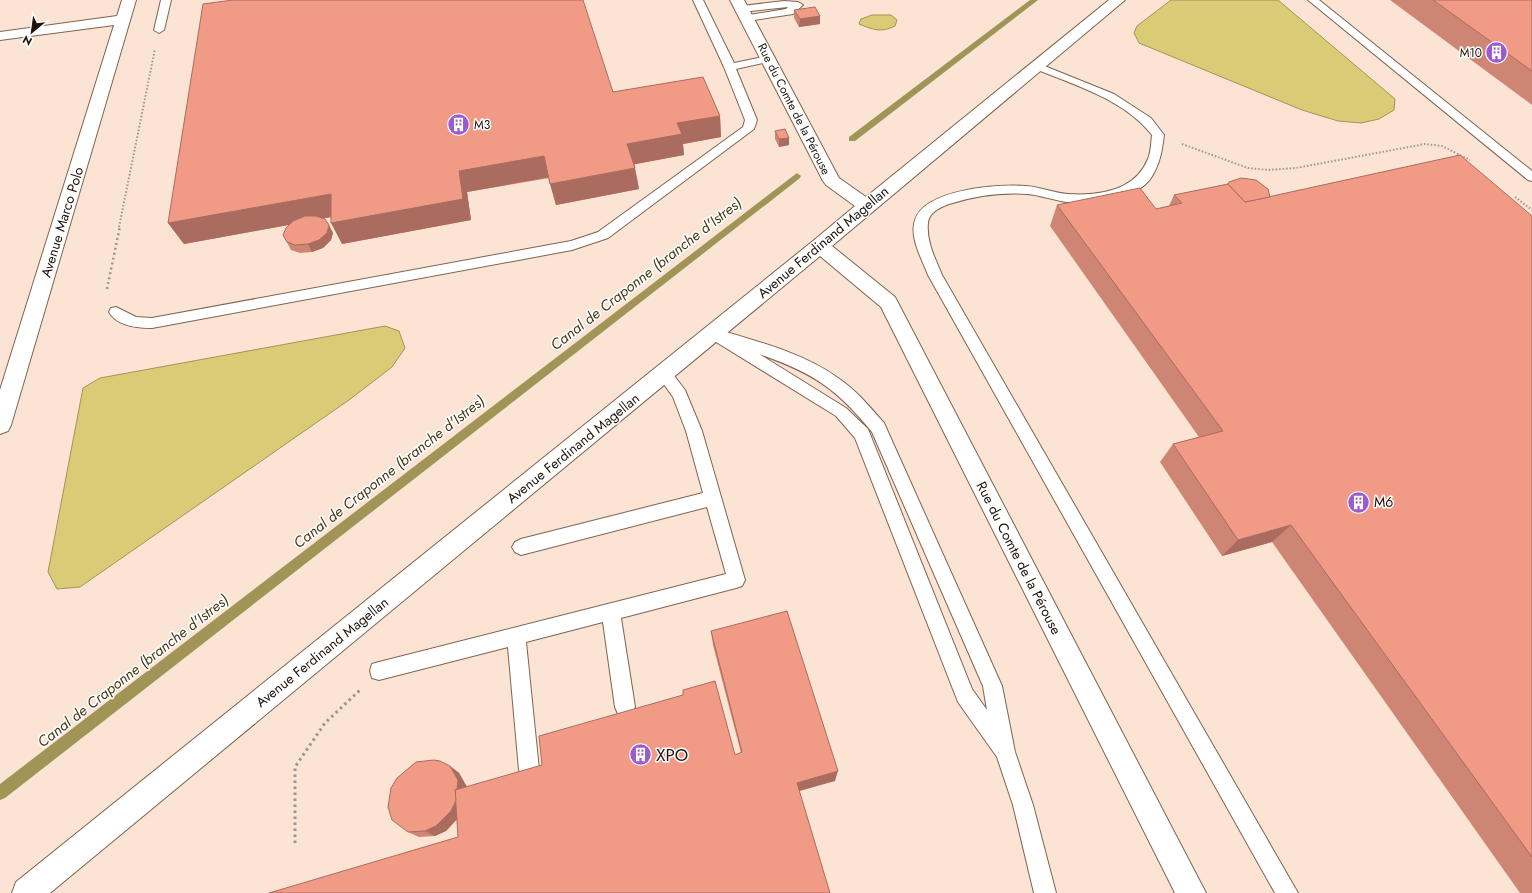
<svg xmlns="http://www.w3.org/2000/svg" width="1532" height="893" viewBox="0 0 1532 893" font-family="Jost,sans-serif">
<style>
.built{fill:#fce4d4}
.water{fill:#dacb76;stroke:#a29456}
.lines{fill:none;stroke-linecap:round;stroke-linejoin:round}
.stream{fill:#a29456;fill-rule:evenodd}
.lane-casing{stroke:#7f6350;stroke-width:2}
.street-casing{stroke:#7f6350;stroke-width:2}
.path-far2{stroke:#9c948e;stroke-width:2;stroke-dasharray:1.5 2;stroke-linecap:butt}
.path-far1{stroke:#9c948e;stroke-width:2.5;stroke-dasharray:2 3;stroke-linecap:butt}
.path{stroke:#9c948e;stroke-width:3;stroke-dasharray:2.5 3.5;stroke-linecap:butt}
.lane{fill:#fff;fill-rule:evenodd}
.street{fill:#fff;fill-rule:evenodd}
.wall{fill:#cf8574}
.shaded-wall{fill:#a96c5e}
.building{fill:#f19b87;stroke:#a96c5e}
.labels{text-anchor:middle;stroke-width:3;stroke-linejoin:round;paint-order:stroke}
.far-poi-label{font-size:12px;fill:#1f140d;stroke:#fff;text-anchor:end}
.far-street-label{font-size:12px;fill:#1f140d;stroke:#fff}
.street-label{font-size:14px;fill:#1f140d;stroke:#fff}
.poi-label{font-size:14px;fill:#1f140d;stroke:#fff;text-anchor:start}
.water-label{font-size:15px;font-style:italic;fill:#433c18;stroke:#fff}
.near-poi-label{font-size:17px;fill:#1f140d;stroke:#fff;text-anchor:start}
</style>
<rect width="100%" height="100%" fill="#faf3ef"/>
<rect class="built" x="0" y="0" width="1532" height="893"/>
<g class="water">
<path d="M 1171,0 L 1278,0 L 1395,99 L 1394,110 L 1379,119 L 1361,123 L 1338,121 L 1302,110 L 1139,43 L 1134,33 L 1137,26 Z"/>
<path d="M 872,15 L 891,15 L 897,20 L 895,26 C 881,33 874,30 859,24 L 861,19 Z"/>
<path d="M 385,326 L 399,331 L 405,348 L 392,367 L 349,400 L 80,587 L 57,589 L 48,572 L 83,388 L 100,378 Z"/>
</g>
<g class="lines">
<g class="stream">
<path d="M 1030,0 L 1038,0 L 855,141 L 849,141 L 849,137 Z"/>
<path d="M 797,173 L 801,176 L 800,178 L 5,798 L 0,800 L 0,784 Z"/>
</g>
<defs>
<g id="lane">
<path d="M 161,0 L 171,0 L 164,30 L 159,33 L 154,30 Z"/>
<path d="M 693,0 L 703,0 L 734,63 L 768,56 L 773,59 L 772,61 L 736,69 L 757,120 L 754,129 L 608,238 L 572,250 L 152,328 C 137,328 117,326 109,312 L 111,308 L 116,307 L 136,317 L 152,318 L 571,241 L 598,232 L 743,127 L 745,120 L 724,67 Z"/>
<path d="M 1308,0 L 1319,0 L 1532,171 L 1532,181 L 1528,180 Z"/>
<path d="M 784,1 L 798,2 L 803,5 L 793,14 L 747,21 L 742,18 L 743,16 L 786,9 L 788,7 L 742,12 L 737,9 L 742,6 Z"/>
<path d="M 1037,63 L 1114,94 L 1151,118 L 1164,135 C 1162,151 1160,164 1151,178 C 1136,200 1090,205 1066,202 C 1053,200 1040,195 1027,194 C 1000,192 975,196 949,204 C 941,207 929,212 928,223 C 926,241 935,258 942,275 L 1298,893 L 1275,893 L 928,275 C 922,259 909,237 915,220 C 925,189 998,184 1026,186 C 1040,187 1054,193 1068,194 C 1099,196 1135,191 1148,159 C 1151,152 1151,143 1152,135 C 1124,99 1074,85 1033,68 L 1031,66 L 1033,64 Z"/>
<path d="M 713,328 C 755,341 802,352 838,378 C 856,390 870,407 884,423 L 1002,686 L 1015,752 L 1033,805 L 1056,893 L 1034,893 L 1013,805 L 997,757 L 958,702 L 855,438 L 836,416 L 708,337 L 706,333 L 708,329 ZM 759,354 C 813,373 836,388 872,432 L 983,686 L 987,710 L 972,689 L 868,429 L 846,408 Z"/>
<path d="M 664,367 L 669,369 L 685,390 L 702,431 L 745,580 L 742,586 L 736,588 L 621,618 L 635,707 L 632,714 L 625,717 L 618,714 L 615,707 L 603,622 L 526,642 L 539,770 L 536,777 L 529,780 L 522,777 L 519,770 L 508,647 L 379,680 L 372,678 L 370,671 L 372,664 L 379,662 L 726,574 L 707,507 L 521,555 L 515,552 L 512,547 L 515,542 L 521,539 L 703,493 L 686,431 L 673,397 L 656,373 L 659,369 Z"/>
</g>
<g id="street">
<path d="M 122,0 L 136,0 L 11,425 L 8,431 L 0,434 L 0,390 L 114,25 L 0,40 L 0,32 L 117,16 Z"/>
<path d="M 730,0 L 744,0 L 839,178 L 866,197 L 1109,0 L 1125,0 L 832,246 L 895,297 L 1206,893 L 1175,893 L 881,307 L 820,256 L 50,893 L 12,893 L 16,882 L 813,241 L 855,206 L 826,185 L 823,181 Z"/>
</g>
</defs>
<use href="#lane" class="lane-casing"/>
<use href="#street" class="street-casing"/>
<g class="path-far2">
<path d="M 1182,144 L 1248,168 L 1268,170 L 1296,168 L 1425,144 L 1442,146 L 1470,160"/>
<path d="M 1515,197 L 1532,210"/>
<path d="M 119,227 L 155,49"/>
</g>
<path class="path-far1" d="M 107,289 L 120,226"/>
<path class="path" d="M 295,843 L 295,767 L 325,723 L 360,690"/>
<use href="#lane" class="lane"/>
<use href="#street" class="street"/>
</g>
<g class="wall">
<path d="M 1390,0 L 1532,0 L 1532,105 Z"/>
<path d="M 794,10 L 820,16 L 820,24 L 799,27 L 794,18 Z"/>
<path d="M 613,92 L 720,116 L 721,137 L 683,144 L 684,155 L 634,164 L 639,189 L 556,205 L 549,178 L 467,192 L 471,220 L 342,244 L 331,217 L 324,218 L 333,233 L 331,240 L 323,248 L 312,252 L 300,253 L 291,250 L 283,235 L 289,225 L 184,244 L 168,223 Z"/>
<path d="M 775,131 L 789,138 L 789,145 L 779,147 L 775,139 Z"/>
<path d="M 1229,182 L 1270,197 L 1532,216 L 1532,893 L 1520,893 L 1272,542 L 1222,556 L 1160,462 L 1173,444 L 1199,437 L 1050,226 L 1057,205 L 1156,209 L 1169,206 L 1174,195 L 1228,184 Z"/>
<path d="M 711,631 L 835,781 L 458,837 L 457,819 L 446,831 L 435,836 L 419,837 L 408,832 L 450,766 L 459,773 L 467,787 L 735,755 L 741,753 L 713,645 Z"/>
</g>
<g class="shaded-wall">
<path d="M 820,16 L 820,24 L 799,27 L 800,19 Z"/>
<path d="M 720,116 L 721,137 L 683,144 L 684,155 L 631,165 L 627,144 L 677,123 Z"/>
<path d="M 789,138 L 789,145 L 779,147 L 779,139 Z"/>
<path d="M 544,156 L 550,177 L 467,192 L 471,220 L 342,244 L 331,223 L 459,171 Z"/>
<path d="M 635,168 L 639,189 L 556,205 L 550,184 Z"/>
<path d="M 331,194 L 342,215 L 184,244 L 168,223 Z"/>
<path d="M 329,225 L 333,233 L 331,240 L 323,248 L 312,252 L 308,244 Z"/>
<path d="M 1291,525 L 1272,542 L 1222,556 L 1238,540 Z"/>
<path d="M 450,766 L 459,773 L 467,787 L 460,816 L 446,831 L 435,836 L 425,831 Z"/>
<path d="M 838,771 L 835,781 L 796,792 L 797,783 Z"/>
</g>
<g class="building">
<path d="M 233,0 L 583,0 L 613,92 L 703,77 L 720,116 L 677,123 L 682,134 L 627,144 L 635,168 L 550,184 L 544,156 L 459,171 L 463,199 L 331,223 L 331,194 L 168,223 L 203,4 Z"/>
<path d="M 1433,0 L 1532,0 L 1532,71 Z"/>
<path d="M 815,7 L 820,16 L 800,19 L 794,10 Z"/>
<path d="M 785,129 L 789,138 L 779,139 L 775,131 Z"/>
<path d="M 1460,155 L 1532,216 L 1532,857 L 1291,525 L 1238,540 L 1173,444 L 1223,431 L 1057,205 L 1140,188 L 1156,209 L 1182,203 L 1174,195 L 1228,184 L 1245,202 Z"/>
<path d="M 1241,178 L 1256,180 L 1268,189 L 1270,197 L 1245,202 L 1228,184 L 1229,182 Z"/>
<path d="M 305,216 L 316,216 L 325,219 L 329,225 L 327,233 L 319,240 L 308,244 L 295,245 L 287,242 L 283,235 L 286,228 L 293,221 Z"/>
<path d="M 787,611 L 838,771 L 797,783 L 830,893 L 269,893 L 458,837 L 455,790 L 542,765 L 539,736 L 683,695 L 683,690 L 715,681 L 735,755 L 742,752 L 711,631 Z"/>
<path d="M 434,760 L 440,761 L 450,766 L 458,780 L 457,789 L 455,790 L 456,800 L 455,803 L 451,811 L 436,826 L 425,831 L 408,832 L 392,820 L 388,807 L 391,788 L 397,778 L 416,762 Z"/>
</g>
<defs>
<symbol id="building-disc" viewBox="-11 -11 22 22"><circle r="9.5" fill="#9b5ad0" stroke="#fff"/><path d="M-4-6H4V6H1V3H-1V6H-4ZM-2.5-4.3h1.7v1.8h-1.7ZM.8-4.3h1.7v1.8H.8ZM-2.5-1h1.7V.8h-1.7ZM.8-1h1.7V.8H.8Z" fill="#fff"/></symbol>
</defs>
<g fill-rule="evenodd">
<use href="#building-disc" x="1484" y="40" width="25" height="25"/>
<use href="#building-disc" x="446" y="112" width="25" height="25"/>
<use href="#building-disc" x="1346" y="490" width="25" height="25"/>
<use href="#building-disc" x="628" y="742" width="25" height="25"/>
</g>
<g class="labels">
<g class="far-poi-label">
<text x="1482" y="57">M10</text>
<text x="474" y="129" text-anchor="start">M3</text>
</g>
<g class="far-street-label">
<text transform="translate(794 109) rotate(63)" y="4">Rue du Comte de la Pérouse</text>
</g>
<g class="street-label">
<text transform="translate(62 222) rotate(-73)" y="5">Avenue Marco Polo</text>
<text transform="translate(823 242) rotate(-40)" y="5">Avenue Ferdinand Magellan</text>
<text transform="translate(573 448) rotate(-39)" y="5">Avenue Ferdinand Magellan</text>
<text transform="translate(1019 558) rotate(63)" y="5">Rue du Comte de la Pérouse</text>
<text transform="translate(322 652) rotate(-39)" y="5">Avenue Ferdinand Magellan</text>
</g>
<g class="poi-label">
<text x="1374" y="507">M6</text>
</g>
<g class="water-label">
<text transform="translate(646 274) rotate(-38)" y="5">Canal de Craponne (branche d'Istres)</text>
<text transform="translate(389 472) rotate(-38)" y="5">Canal de Craponne (branche d'Istres)</text>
<text transform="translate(133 671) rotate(-38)" y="5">Canal de Craponne (branche d'Istres)</text>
</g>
<g class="near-poi-label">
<text x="656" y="761">XPO</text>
</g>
</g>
<g transform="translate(32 32) rotate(209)" stroke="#ffffff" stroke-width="3" paint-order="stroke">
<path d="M0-3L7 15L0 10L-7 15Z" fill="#1f140d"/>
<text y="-6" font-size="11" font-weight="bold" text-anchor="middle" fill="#1f140d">N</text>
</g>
</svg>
